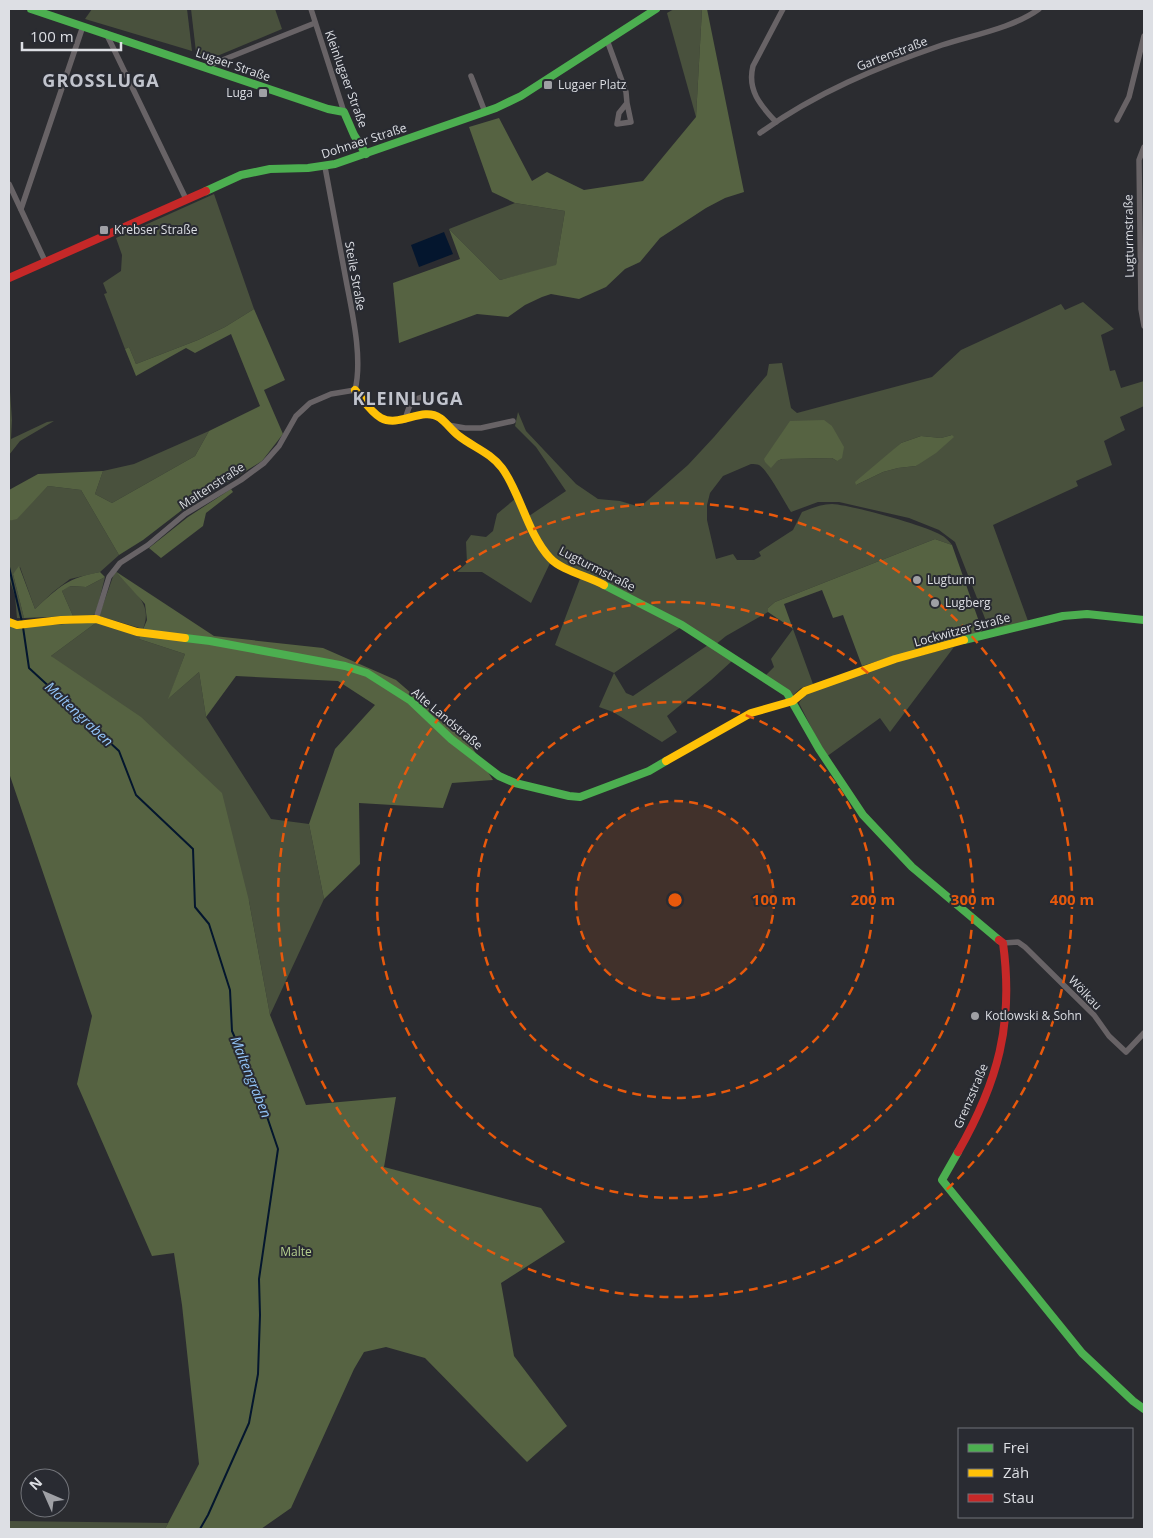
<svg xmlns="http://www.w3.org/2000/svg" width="1153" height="1538" viewBox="0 0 1153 1538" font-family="'Open Sans',sans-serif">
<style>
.green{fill:#49513d;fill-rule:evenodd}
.forest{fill:#566342}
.water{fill:#04162e}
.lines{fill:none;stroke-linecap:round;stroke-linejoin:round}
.stream{stroke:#04162e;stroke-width:2}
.street{stroke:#686366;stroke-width:5.5}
.fast{stroke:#4caf50;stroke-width:8}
.slow{stroke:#ffc107;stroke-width:8}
.jam{stroke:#c62828;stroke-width:8}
.ring{fill:none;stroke:#e8590c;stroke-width:2.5;stroke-dasharray:9 6}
.poi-dot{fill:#9fa0a5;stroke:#292b32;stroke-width:2}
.labels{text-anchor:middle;stroke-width:4;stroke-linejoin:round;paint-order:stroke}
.street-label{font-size:12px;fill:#dddfe4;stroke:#292b32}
.poi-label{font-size:12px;fill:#dddfe4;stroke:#292b32;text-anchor:start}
.park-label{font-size:12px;fill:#b6d08f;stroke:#292b32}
.water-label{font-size:14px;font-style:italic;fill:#94c6fa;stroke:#292b32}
.district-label{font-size:18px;font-weight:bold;letter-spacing:1px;fill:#c1c4cd;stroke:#292b32}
.centre{fill:#e8590c;stroke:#292b32;stroke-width:2.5}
.ring-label{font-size:15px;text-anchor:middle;font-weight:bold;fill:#e8590c;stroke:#292b32;stroke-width:4;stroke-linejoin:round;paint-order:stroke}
</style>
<rect width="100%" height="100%" fill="#2b2c30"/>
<g class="green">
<path d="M 92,9 L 187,9 L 192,51 L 85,19 Z"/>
<path d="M 191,9 L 275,9 L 282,29 L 210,59 L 196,52 Z"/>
<path d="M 674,9 L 702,9 L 696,117 L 667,13 Z"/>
<path d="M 214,194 L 254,309 L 225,327 L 198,340 L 136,364 L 129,347 L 125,349 L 104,294 L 107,293 L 103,283 L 121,271 L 122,255 L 116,238 Z"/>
<path d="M 515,203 L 565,211 L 556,266 L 500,280 L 449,229 Z"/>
<path d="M 1083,302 L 1114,329 L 1101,335 L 1110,371 L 1115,370 L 1121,388 L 1144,381 L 1144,406 L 1120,417 L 1125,430 L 1104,441 L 1112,465 L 1076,481 L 1078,486 L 993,525 L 1028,621 L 996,629 L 986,621 L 955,542 L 939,530 L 909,518 L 839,502 L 818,502 L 791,512 C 785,503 767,469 759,465 C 757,464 754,464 751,464 L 723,476 L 710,493 L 707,505 L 707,520 L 716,559 L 733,554 L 737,560 L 754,560 L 761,556 L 759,552 L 793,530 L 802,512 C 812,508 822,504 832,504 C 851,505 924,525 941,535 C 945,537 949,541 952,545 L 935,539 L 775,602 L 768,608 L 768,612 L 726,636 L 715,645 L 561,564 L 544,548 L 529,516 L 566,491 L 536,447 L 515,426 L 518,412 L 526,431 L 576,484 L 598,499 L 620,501 L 640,507 L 688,465 L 714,437 L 767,375 L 769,364 L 782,363 L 791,408 L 797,413 L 932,377 L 961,350 L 1061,304 L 1065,310 ZM 832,426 L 837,461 L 832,458 L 782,459 L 777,461 ZM 952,435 L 916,466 L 898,468 L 883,472 L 856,485 L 901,443 L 921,436 L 941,438 Z"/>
<path d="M 9,377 L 12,420 L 11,439 L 47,422 L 54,421 L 20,441 L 9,455 Z"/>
<path d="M 209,431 L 195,456 L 112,503 L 95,494 L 103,471 L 134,464 Z"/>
<path d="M 48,486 L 81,490 L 119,555 L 100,572 L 70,579 L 53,592 L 35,609 L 20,567 L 13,574 L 24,618 L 17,618 L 15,596 L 9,578 L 9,521 L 17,518 Z"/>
<path d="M 515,499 L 551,561 L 531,603 L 482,572 L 457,572 L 467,563 L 466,542 L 471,535 L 486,537 L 493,531 L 497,514 Z"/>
<path d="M 115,571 C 132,590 154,603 143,629 L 99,616 Z"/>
<path d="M 581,576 L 681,627 L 614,673 L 626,693 L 633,696 L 708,645 L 732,661 L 711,680 L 667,716 L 677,732 L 662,742 L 613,712 L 599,707 L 614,673 L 555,645 Z"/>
<path d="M 105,577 L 96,613 L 92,616 L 73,616 L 62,591 L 69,586 L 86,587 Z"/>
<path d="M 97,622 L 141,635 L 139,639 L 185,654 L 169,698 L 199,672 L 206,717 L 271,819 L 309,824 L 324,899 L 270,1015 L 249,901 L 51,656 Z"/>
<path d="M 793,629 L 813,684 L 801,688 L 792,696 L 764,677 L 774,667 L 771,659 Z"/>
<path d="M 954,647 L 890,732 L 880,718 L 826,757 L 799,703 L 806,693 L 896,662 Z"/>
<path d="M 9,1521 L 168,1523 L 165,1529 L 9,1529 Z"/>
</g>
<g class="forest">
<path d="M 702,9 L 707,9 L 744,192 L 725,198 L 706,208 L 660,238 L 640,262 L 625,269 L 606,287 L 579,299 L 551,294 L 542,297 L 525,305 L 508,317 L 477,314 L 399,343 L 393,283 L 460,259 L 449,229 L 500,280 L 556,265 L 565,211 L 515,203 L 492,192 L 469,127 L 499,118 L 532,181 L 547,172 L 584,190 L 643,181 L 696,117 Z"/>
<path d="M 254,309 L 285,380 L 264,390 L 283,434 L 262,461 L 182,510 L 143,540 L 119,555 L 81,490 L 48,486 L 17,519 L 9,521 L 9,490 L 38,474 L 103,471 L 95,494 L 112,503 L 195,456 L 209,431 L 260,406 L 231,334 L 195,353 L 186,348 L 136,376 L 125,349 L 129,347 L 136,364 L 198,340 L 225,327 Z"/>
<path d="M 824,420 L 832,426 L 844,447 L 842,458 L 837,461 L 832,458 L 782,459 L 777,461 L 771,468 L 765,462 L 764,459 L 790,421 Z"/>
<path d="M 952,435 L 954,437 L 936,453 L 916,466 L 898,468 L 883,472 L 856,485 L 855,482 L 901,443 L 921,436 L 941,438 Z"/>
<path d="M 231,489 L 233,492 L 206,513 L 203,526 L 161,558 L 149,548 L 188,517 Z"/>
<path d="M 935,539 L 952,545 L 982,630 L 979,635 L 894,656 L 862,666 L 843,615 L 833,618 L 822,590 L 784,604 L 793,629 L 768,612 L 768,608 L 775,602 Z"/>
<path d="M 19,566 L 35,609 C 59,587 67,578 100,572 L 105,577 L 86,587 L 70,586 L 62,591 L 73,616 L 24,618 L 13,574 Z"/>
<path d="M 115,571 L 214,636 L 323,648 L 396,680 L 470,744 L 493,780 L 452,783 L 443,808 L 359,803 L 360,864 L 324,899 L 309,824 L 335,749 L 375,705 L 338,681 L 236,676 L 206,717 L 199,672 L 168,699 L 185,654 L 139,639 L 147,620 L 145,604 Z"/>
<path d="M 97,622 L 51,656 L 141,717 L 222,793 L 249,901 L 270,1015 L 306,1105 L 396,1097 L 384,1167 L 541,1208 L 565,1242 L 501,1283 L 514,1356 L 567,1426 L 527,1462 L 425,1358 L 386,1347 L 364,1352 L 354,1369 L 291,1508 L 261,1529 L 165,1529 L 199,1464 L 182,1305 L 174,1253 L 152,1256 L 77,1084 L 92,1016 L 9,773 L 9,624 L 17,627 Z"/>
</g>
<path class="water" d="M 444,232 L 453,254 L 419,267 L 411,245 Z"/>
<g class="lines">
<g class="stream">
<path d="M 9,567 L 22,622"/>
<path d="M 23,627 L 29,668 L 119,751 L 136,795 L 193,849 L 195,907 L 209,924 L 230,990 L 232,1031 L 258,1090 L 278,1149 L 259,1279 L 260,1315 L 258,1374 L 249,1423 L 208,1515 L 200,1529"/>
</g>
<g class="street">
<path d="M 311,9 L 344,112"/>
<path d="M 106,33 L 186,199"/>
<path d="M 607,40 L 626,92 L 627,103 L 619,113 L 617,124 L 631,122 L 627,103"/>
<path d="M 205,67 L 315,23"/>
<path d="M 471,76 L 485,112"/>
<path d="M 1117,120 L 1129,97 L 1144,36"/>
<path d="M 776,122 C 760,105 747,90 753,66 L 783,9"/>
<path d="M 760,133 C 815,93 878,67 942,45 C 973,35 1013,28 1039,9"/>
<path d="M 1144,147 L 1139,160 L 1141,309 L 1144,326"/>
<path d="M 9,184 L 45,261"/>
<path d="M 21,209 L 83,26"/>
<path d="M 405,420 C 408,409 410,400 422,397 L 426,400"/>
<path d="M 448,425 L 465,428 L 481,428 L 513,421"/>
<path d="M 96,619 L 109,577 L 120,563 L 148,545 L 185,514 L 241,480 L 264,463 L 279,446 L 296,416 L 310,403 L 331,394 L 355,390 C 363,358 352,312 346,280 C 339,242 332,205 325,167"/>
<path d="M 1003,943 L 1018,942 L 1025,947 L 1094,1015 L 1109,1036 L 1126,1052 L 1144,1033"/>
</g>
<g class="fast">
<path d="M 31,9 L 328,109 L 344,112 L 354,135 L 366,154"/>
<path d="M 206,191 L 241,175 L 270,169 L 308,168 L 335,164 L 496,108 L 521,96 L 656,9"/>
<path d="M 604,585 L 682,625 L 787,693 L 819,749 L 863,815 L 912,867 L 999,940"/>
<path d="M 185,638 L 210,641 L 345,666 L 367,673 L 411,701 L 451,739 L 499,776 L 515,783 L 569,796 L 580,797 L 649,771 L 666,761"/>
<path d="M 964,640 L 1063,616 L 1087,614 L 1144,620"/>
<path d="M 958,1152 L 942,1180 L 1082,1353 L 1133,1401 L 1144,1409"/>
</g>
<g class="slow">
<path d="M 355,390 C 363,399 370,412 381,418 C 400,428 422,406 440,418 C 447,423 452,431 459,436 C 473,447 491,453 502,468 C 521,494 527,533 550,558 C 562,571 588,576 604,585"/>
<path d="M 9,622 L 17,625 L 61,620 L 96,619 L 137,632 L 185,638"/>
<path d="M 666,761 L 751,713 L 793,701 L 805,691 L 895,659 L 964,640"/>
</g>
<g class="jam">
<path d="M 9,278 L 206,191"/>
<path d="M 958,1152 C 998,1082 1014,1024 1003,943 L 999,940"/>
</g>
</g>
<circle cx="675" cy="900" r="99" fill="#e8590c" fill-opacity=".12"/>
<g class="ring">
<circle cx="675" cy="900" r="99"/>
<circle cx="675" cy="900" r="198"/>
<circle cx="675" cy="900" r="298"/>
<circle cx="675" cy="900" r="397"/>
</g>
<g class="poi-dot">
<rect x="543" y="80" width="10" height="10" rx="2.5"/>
<rect x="258" y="88" width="10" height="10" rx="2.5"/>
<rect x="99" y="225" width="10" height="10" rx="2.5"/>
<circle cx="917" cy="580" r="5"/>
<circle cx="935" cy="603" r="5"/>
<circle cx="975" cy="1016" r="5"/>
</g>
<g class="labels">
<g class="street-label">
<text transform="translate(892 54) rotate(-21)" y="4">Gartenstraße</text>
<text transform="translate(233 65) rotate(19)" y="4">Lugaer Straße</text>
<text transform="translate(346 79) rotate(70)" y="4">Kleinlugaer Straße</text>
<text transform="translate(364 141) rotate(-18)" y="4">Dohnaer Straße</text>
<text transform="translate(1129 236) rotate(-91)" y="4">Lugturmstraße</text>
<text transform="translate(355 276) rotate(80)" y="4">Steile Straße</text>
<text transform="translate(212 486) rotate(-33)" y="4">Maltenstraße</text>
<text transform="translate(597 569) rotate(27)" y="4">Lugturmstraße</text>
<text transform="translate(962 630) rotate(-15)" y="4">Lockwitzer Straße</text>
<text transform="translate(447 719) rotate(40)" y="4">Alte Landstraße</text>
<text transform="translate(1085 993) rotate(46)" y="4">Wölkau</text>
<text transform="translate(971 1096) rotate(-67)" y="4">Grenzstraße</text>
</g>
<g class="poi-label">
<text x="558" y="89">Lugaer Platz</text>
<text x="253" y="97" text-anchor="end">Luga</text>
<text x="114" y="234">Krebser Straße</text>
<text x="927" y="584">Lugturm</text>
<text x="945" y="607">Lugberg</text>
<text x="985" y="1020">Kotlowski &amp; Sohn</text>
</g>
<g class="park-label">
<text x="296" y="1256">Malte</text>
</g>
<g class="water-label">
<text transform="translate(79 714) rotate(43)" y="5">Maltengraben</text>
<text transform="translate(251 1077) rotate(68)" y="5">Maltengraben</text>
</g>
<g class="district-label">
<text x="101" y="87">GROSSLUGA</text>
<text x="408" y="405">KLEINLUGA</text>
</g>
</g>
<circle cx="675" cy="900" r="8" class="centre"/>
<g class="ring-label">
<text x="774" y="905">100 m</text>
<text x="873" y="905">200 m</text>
<text x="973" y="905">300 m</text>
<text x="1072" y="905">400 m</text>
</g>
<rect width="1153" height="1538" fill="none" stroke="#dddfe4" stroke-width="20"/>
<rect x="958" y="1428" width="175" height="90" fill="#292b32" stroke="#717379"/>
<rect x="968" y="1444" width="25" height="8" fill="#4caf50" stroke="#717379"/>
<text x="1003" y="1453" font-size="15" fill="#dddfe4">Frei</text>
<rect x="968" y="1469" width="25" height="8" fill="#ffc107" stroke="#717379"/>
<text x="1003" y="1478" font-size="15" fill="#dddfe4">Zäh</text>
<rect x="968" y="1494" width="25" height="8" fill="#c62828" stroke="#717379"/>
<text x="1003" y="1503" font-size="15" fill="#dddfe4">Stau</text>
<g transform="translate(45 1493) rotate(315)"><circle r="24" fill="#292b32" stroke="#717379"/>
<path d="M0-4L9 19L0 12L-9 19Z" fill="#9fa0a5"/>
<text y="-8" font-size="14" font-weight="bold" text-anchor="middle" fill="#dddfe4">N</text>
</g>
<path d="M22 42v8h99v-8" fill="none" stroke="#dddfe4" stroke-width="2.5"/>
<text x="30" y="42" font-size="15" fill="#dddfe4" stroke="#292b32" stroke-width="4" paint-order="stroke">100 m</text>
</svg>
